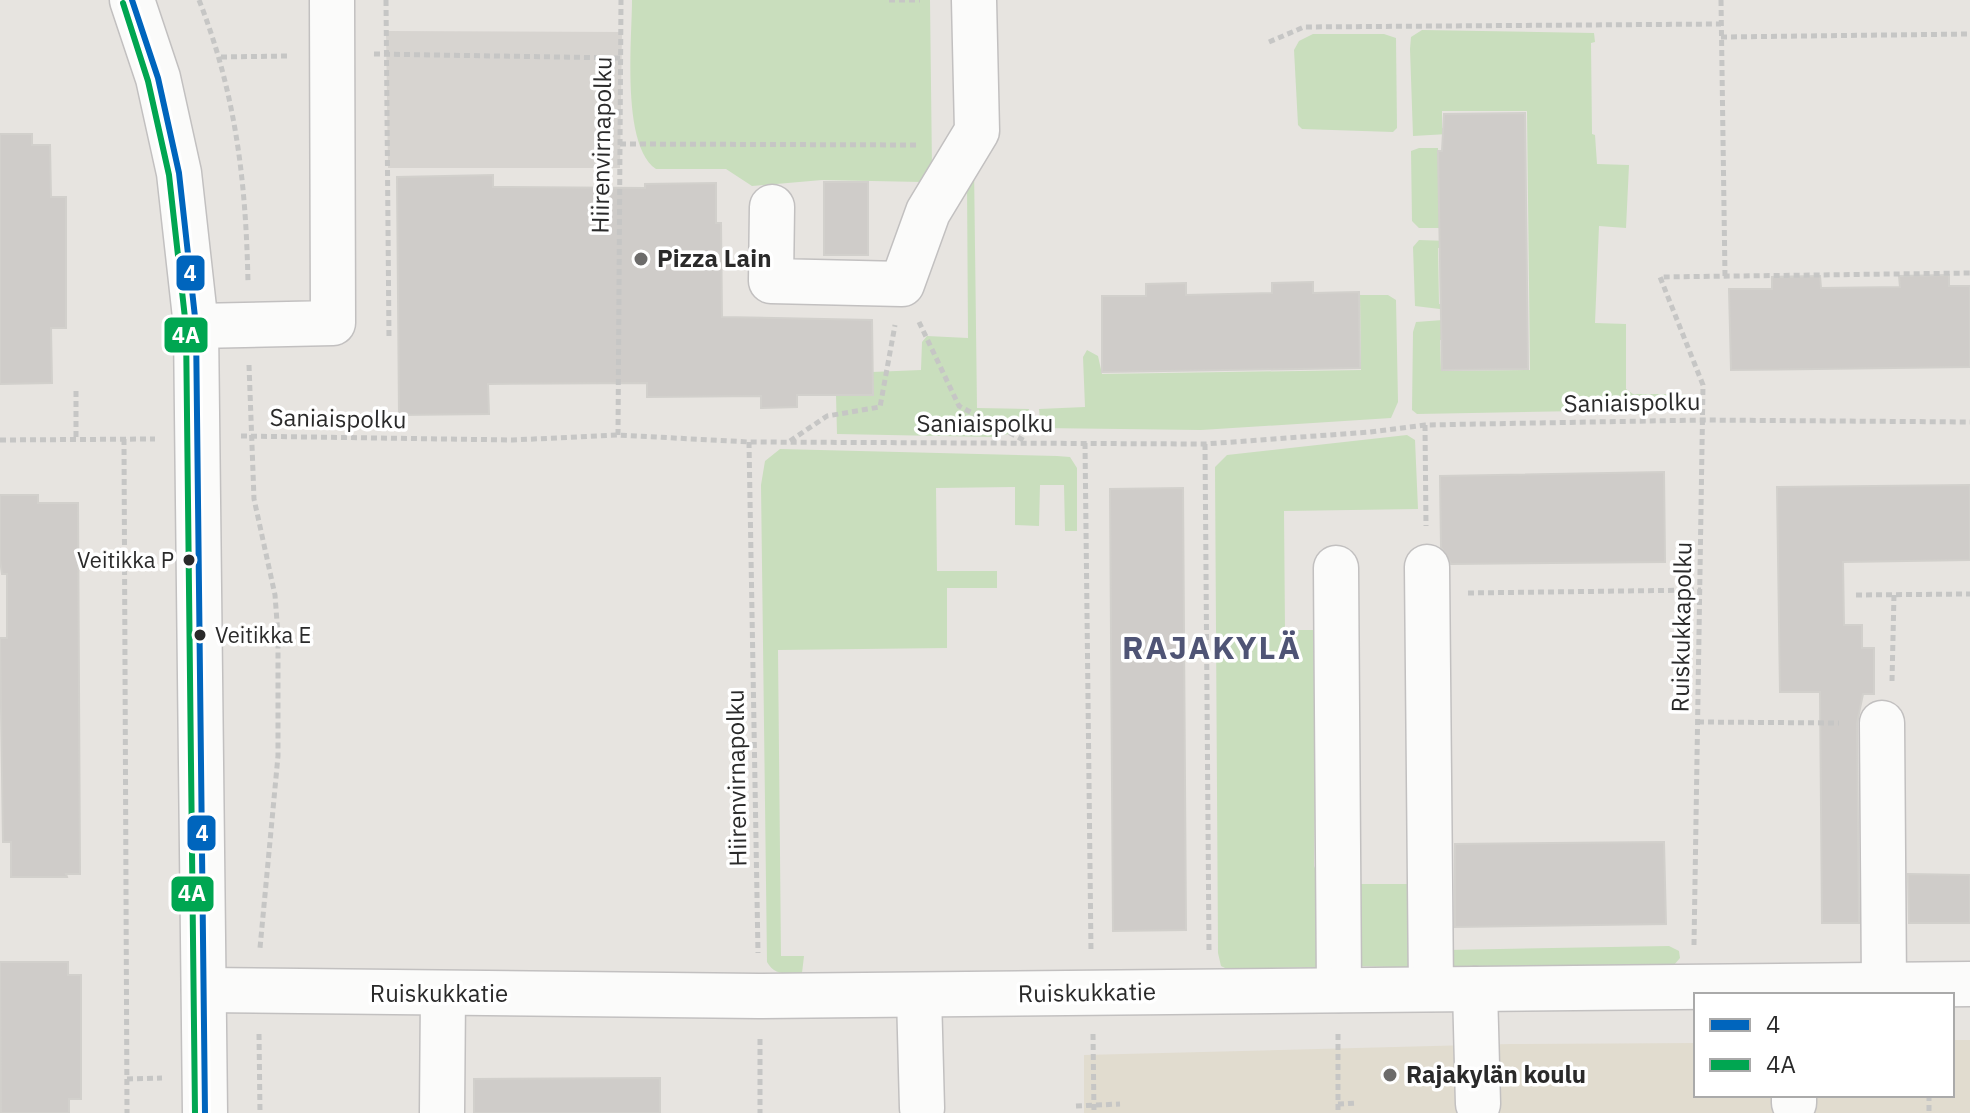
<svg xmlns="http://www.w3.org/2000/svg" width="1970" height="1113" viewBox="0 0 1970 1113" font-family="'IBM Plex Sans',sans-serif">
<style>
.education{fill:#e1dccf}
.green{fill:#c9debd}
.plaza{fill:#d7d4d0}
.building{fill:#cfccc9;stroke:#d2d0cc;stroke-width:2}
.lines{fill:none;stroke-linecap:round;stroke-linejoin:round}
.minor-casing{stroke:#c2c0c0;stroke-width:47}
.path{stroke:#c6c6c5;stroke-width:5;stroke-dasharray:6 4;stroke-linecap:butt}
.minor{stroke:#fbfbfa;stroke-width:44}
.bus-1-casing{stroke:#fff;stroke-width:12}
.bus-2-casing{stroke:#fff;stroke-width:12}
.bus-1{stroke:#0065bd;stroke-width:6}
.bus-2{stroke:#00a651;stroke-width:6}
.poi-dot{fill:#6c6b6a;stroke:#fff;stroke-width:3}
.bus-dot{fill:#2a2a2a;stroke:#fff;stroke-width:3}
.labels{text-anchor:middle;stroke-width:7;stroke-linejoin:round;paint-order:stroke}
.bus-label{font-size:22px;fill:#2a2a2a;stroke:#fff;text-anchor:end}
.street-label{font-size:24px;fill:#2a2a2a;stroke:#fff}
.poi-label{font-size:24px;font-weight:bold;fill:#2a2a2a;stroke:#fff;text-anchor:start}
.district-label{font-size:32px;font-weight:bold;letter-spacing:2px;fill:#4f5475;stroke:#fff}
.line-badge{stroke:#fff;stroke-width:3}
.badge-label{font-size:22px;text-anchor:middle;font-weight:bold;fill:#fff}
</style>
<rect width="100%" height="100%" fill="#e7e4e0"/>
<path class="education" d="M 1952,1040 L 1970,1040 L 1970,1113 L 1084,1113 L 1084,1055 L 1510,1044 L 1696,1043 L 1696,1095 L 1952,1095 Z"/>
<g class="green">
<path d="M 632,0 L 930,0 L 932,169 L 922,182 L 822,180 L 752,186 L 726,169 L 656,169 C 621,145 632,40 632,0 Z"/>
<path d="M 1422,30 L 1594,33 L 1595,42 L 1591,43 L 1592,134 L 1595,135 L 1597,164 L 1629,165 L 1626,228 L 1599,226 L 1595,323 L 1626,324 L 1626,389 L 1633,394 L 1690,394 L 1695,403 L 1689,409 L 1417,414 L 1412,410 L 1413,332 L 1416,322 L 1443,320 L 1452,340 L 1440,340 L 1441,371 L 1530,370 L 1527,111 L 1442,111 L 1442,128 L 1447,129 L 1448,134 L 1413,136 L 1410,49 L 1411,37 Z"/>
<path d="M 1313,34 L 1384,34 L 1396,38 L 1397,128 L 1393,132 L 1302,129 L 1298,125 L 1294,50 L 1299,41 Z"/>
<path d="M 1419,148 L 1438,148 L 1438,208 L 1448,208 L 1448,228 L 1419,228 L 1412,221 L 1411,151 Z"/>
<path d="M 974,165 L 977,408 L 1029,409 L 1027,431 L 991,437 L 837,434 L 836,395 L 873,395 L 872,372 L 921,370 L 922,342 L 927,336 L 968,338 L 967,182 Z"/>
<path d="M 1419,240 L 1449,241 L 1449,247 L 1438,248 L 1439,304 L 1449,304 L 1448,310 L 1415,306 L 1413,247 Z"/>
<path d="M 1360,295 L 1388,295 L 1396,300 L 1398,402 L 1391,418 L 1201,430 L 1041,428 L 1039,409 L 1085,407 L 1083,357 L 1087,350 L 1098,356 L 1102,374 L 1361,370 Z"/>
<path d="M 1407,435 L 1415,440 L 1418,509 L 1284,511 L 1285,630 L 1315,630 L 1317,645 L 1314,866 L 1323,885 L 1318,967 L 1227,969 L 1221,966 L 1218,953 L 1215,467 L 1227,455 Z"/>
<path d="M 780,449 L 1057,456 L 1070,457 L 1077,468 L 1077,531 L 1065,531 L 1064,485 L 1040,485 L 1039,526 L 1015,525 L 1015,487 L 936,488 L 937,571 L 997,571 L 997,588 L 947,588 L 947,648 L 778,650 L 781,956 L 804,956 L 802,973 C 787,974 775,976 767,962 L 761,485 L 765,461 Z"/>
<path d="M 1350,884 L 1420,884 L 1420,968 L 1358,966 Z"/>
<path d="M 1669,946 L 1679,951 L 1680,958 L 1674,965 L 1449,967 L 1446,950 Z"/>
</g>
<path class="plaza" d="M 386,31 L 622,32 L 620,168 L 388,168 Z"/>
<g class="building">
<path d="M 1525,113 L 1528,369 L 1442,370 L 1438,151 L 1442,151 L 1444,114 Z"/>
<path d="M 0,134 L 32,134 L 32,145 L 50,145 L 51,197 L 66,197 L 66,328 L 51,328 L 52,383 L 0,384 Z"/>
<path d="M 493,175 L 493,187 L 645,188 L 645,184 L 716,183 L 716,223 L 721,223 L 722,317 L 872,320 L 873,395 L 797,395 L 797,407 L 761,408 L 761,396 L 647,397 L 647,383 L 488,384 L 489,414 L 399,415 L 397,177 Z"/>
<rect x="824" y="182" width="44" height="73"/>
<path d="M 1949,275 L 1949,286 L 1970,286 L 1970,367 L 1731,370 L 1729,289 L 1772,289 L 1772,277 L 1820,276 L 1821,288 L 1900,287 L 1899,276 Z"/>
<path d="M 1313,282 L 1313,293 L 1359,292 L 1360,368 L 1102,372 L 1102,296 L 1146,296 L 1146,284 L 1186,283 L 1186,295 L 1272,293 L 1272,283 Z"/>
<path d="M 1664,472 L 1665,562 L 1451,564 L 1441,547 L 1440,476 Z"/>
<path d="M 1970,485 L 1970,560 L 1843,562 L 1844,625 L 1862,625 L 1862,648 L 1874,648 L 1874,694 L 1863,694 L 1857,723 L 1859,923 L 1822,923 L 1820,692 L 1780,692 L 1777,487 Z"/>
<path d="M 1183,488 L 1186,930 L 1113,931 L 1110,489 Z"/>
<path d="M 0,495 L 38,495 L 38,503 L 78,503 L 80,874 L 66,874 L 67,877 L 11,877 L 11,842 L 3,842 L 0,638 L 7,638 L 7,574 L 2,574 L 0,560 Z"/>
<path d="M 1664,842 L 1666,924 L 1455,927 L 1455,844 Z"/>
<path d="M 1908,874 L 1970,875 L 1970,923 L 1909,923 Z"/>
<path d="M 0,962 L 68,962 L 68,975 L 81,975 L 81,1099 L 69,1099 L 69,1113 L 1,1113 Z"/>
<path d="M 660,1078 L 660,1113 L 474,1113 L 474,1079 Z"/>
</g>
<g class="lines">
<defs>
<g id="minor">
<path d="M 132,0 L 158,78 L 179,173 L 196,326 L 205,1113"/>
<path d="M 772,207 L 771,281 L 902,284 L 928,212 L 977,131 L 974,0"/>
<path d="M 196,326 L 333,323 L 332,0"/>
<path d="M 1427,567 L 1431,989"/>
<path d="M 1336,568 L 1339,990"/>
<path d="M 1882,723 L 1884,985"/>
<path d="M 1475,989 L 1478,1104"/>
<path d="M 204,990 L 759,996 L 1970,984"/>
<path d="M 919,995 L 922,1108"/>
<path d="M 1794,1095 L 1794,1103"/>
<path d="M 442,1113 L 443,994"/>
</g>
</defs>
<use href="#minor" class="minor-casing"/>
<g class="path">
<path d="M 199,0 C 236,94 246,182 248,283"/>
<path d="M 386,0 L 389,339"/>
<path d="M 889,0 L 920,0"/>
<path d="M 1721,0 L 1725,276"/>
<path d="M 1721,37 L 1970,34"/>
<path d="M 1269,42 L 1304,27 L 1721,24"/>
<path d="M 374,54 L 621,58"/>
<path d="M 221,57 L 288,56"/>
<path d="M 620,144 L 919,145"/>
<path d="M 919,322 L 959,406 L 1027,442"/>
<path d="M 249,365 L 254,499 L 275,595 L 278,635 L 278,756 L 260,948"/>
<path d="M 76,391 L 76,440"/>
<path d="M 1425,425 L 1426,526"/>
<path d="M 618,435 L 621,0"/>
<path d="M 241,436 L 513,440 L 618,435 L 749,442 L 1205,444 L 1370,432 L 1425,425 L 1703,420 L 1970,422"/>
<path d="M 124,439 L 127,1113"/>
<path d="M 0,440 L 155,439"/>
<path d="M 790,441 L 827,416 L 880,407 L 895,325"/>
<path d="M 749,442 L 758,953"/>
<path d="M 1085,443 L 1091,952"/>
<path d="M 1205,444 L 1209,951"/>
<path d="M 1468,593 L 1701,590"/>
<path d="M 1856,595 L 1970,594"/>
<path d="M 1892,681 L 1894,594"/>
<path d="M 1698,722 L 1839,723"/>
<path d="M 1694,945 L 1703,385 L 1660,277 L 1970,273"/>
<path d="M 259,1034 L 260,1113"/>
<path d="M 1093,1034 L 1094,1113"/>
<path d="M 1338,1034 L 1338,1113"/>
<path d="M 760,1039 L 760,1113"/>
<path d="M 127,1079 L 162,1078"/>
<path d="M 1929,1095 L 1929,1113"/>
<path d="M 1338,1104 L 1357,1103"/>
<path d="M 1076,1106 L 1120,1104"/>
</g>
<use href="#minor" class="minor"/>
<defs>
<path id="bus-1" d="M 132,0 L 158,78 L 179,173 L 196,326 L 205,1113"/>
<path id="bus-2" d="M 123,3 L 148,81 L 169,175 L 186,327 L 195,1113"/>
</defs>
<use href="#bus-1" class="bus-1-casing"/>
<use href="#bus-2" class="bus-2-casing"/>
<use href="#bus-1" class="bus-1"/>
<use href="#bus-2" class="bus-2"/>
</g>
<g class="poi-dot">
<circle cx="641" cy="259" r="8"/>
<circle cx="1390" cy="1075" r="8"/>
</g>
<g class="bus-dot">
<circle cx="189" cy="560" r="7"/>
<circle cx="200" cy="635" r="7"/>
</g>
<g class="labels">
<g class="bus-label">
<text x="174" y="568">Veitikka P</text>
<text x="215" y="643" text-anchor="start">Veitikka E</text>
</g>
<g class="street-label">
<text transform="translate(602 145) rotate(-89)" y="8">Hiirenvirnapolku</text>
<text transform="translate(1632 403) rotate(-1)" y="8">Saniaispolku</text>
<text transform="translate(338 419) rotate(1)" y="8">Saniaispolku</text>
<text x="985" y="432">Saniaispolku</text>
<text transform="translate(1682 627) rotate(-89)" y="8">Ruiskukkapolku</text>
<text transform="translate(737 778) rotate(-91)" y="8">Hiirenvirnapolku</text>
<text transform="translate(1087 993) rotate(-1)" y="8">Ruiskukkatie</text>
<text x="439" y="1002">Ruiskukkatie</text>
</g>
<g class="poi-label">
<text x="657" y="267">Pizza Lain</text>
<text x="1406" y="1083">Rajakylän koulu</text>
</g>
<g class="district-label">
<text x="1212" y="659">RAJAKYLÄ</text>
</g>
</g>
<g class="line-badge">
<rect x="175" y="254" width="31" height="38" rx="8" fill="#0065bd"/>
<rect x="163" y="316" width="46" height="38" rx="8" fill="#00a651"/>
<rect x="186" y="814" width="31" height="38" rx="8" fill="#0065bd"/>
<rect x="170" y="875" width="45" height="38" rx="8" fill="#00a651"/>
</g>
<g class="badge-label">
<text x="190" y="281">4</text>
<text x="186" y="343">4A</text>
<text x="202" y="841">4</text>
<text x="192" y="901">4A</text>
</g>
<rect x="1694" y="993" width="260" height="104" fill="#ffffff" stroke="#aaaaaa" stroke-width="2"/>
<rect x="1710" y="1019" width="40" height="12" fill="#0065bd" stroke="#aaaaaa" stroke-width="2"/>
<text x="1766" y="1033" font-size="24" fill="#2a2a2a">4</text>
<rect x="1710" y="1059" width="40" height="12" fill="#00a651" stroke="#aaaaaa" stroke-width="2"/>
<text x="1766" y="1073" font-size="24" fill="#2a2a2a">4A</text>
</svg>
